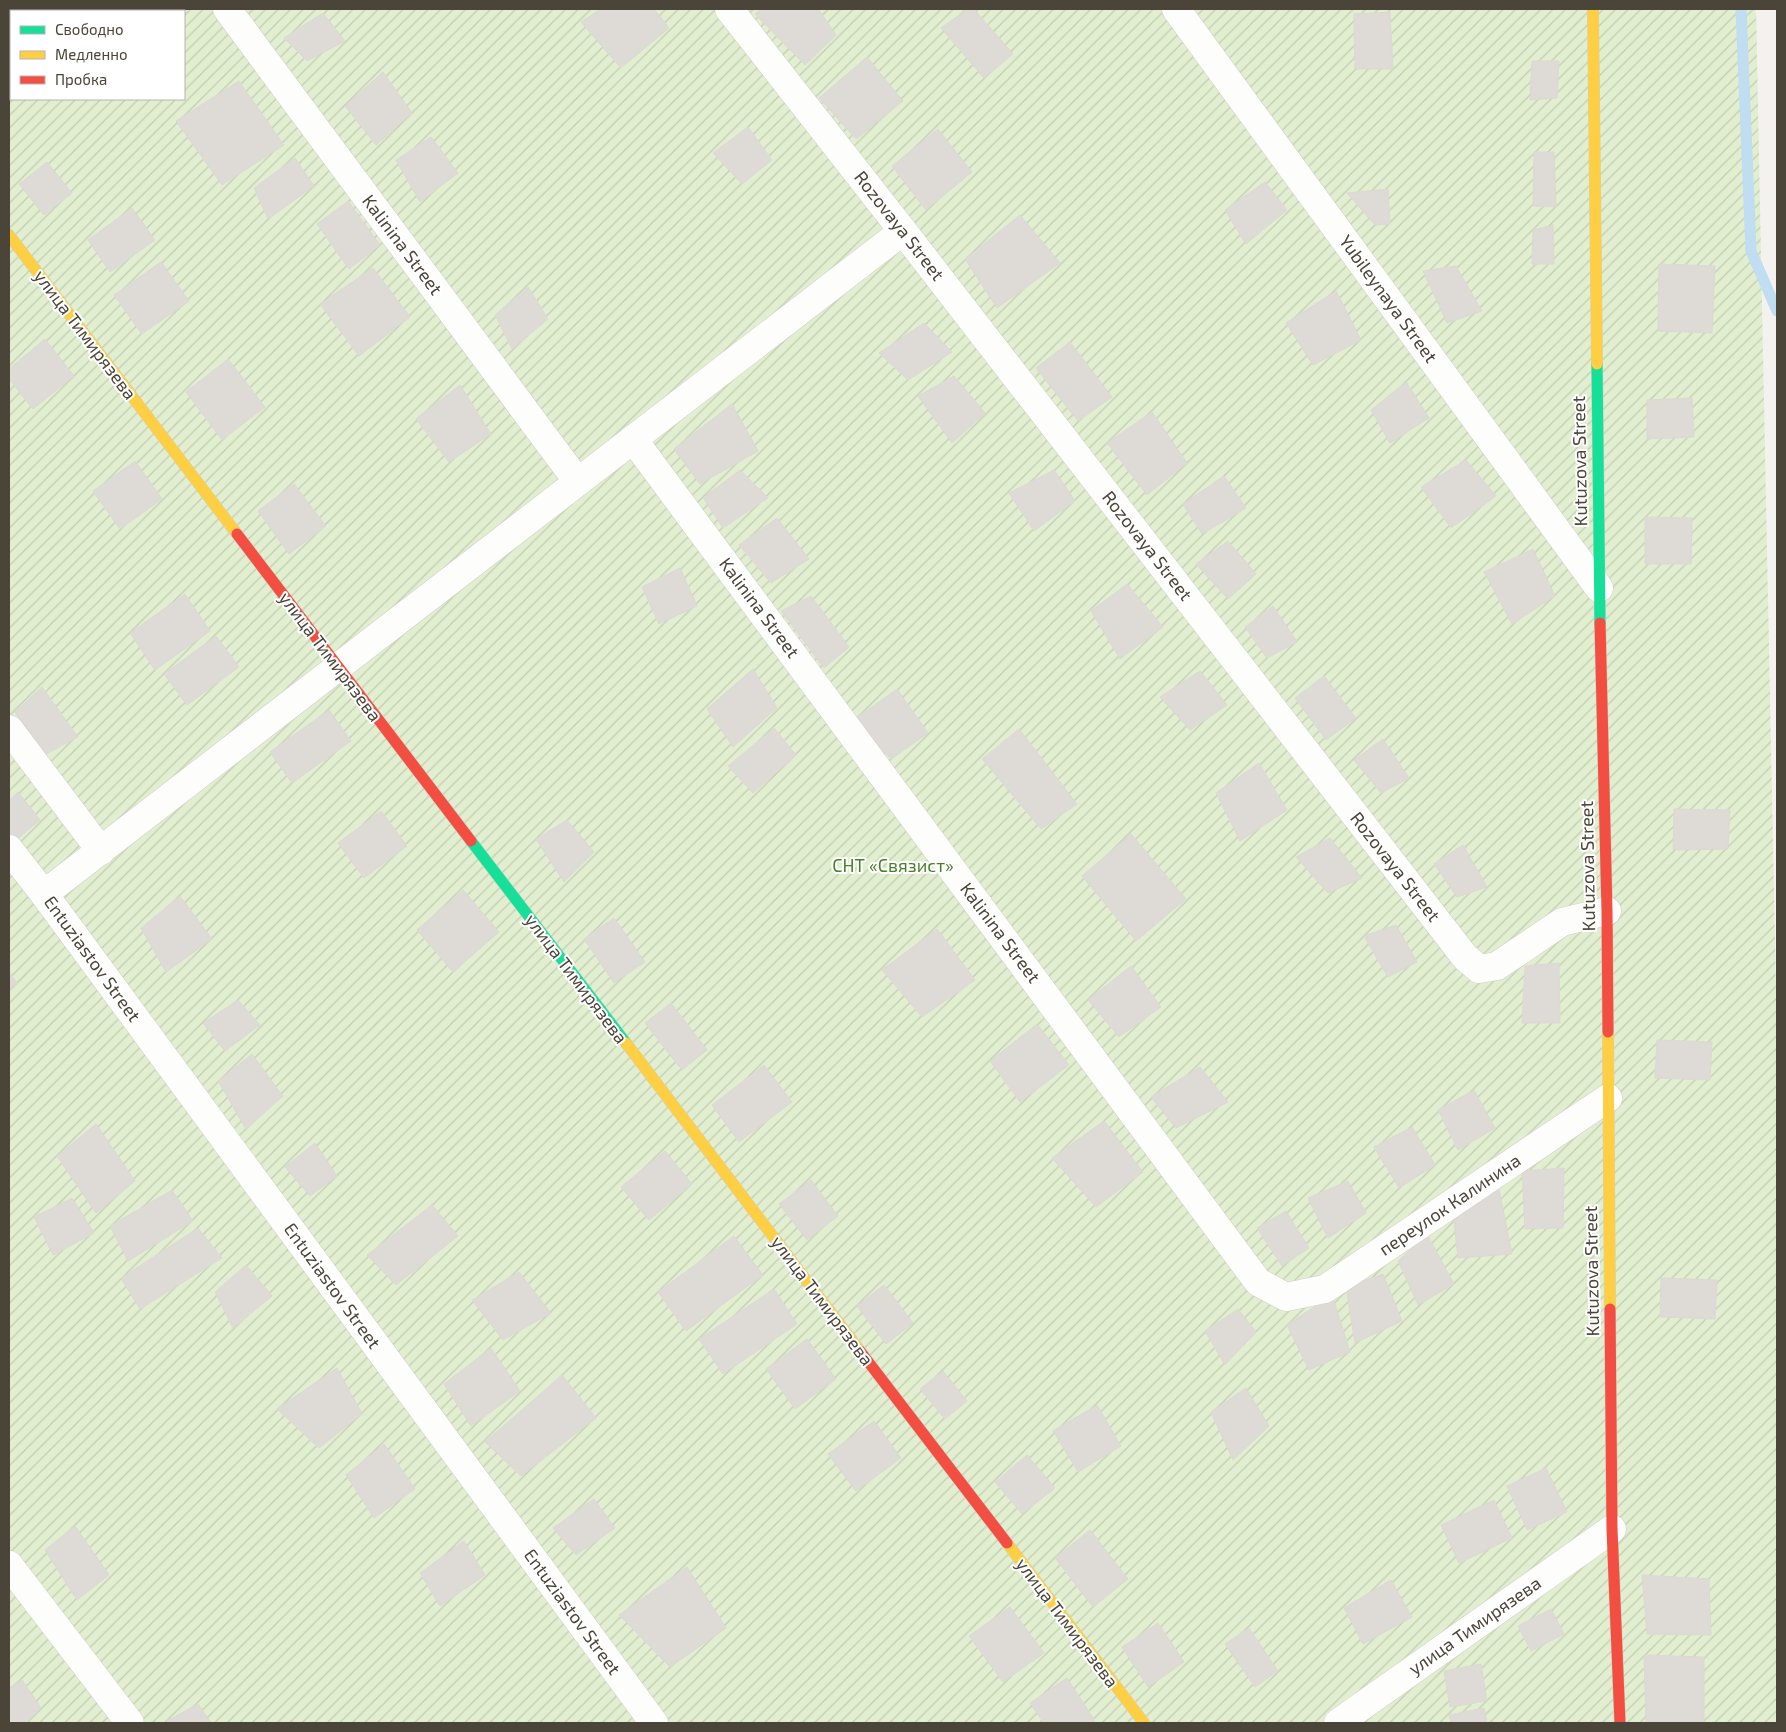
<svg xmlns="http://www.w3.org/2000/svg" width="1786" height="1732" viewBox="0 0 1786 1732" font-family="'Exo 2',sans-serif">
<style>
.garden{fill:url(#garden-furrows);fill-rule:evenodd}
.lines{fill:none;stroke-linecap:round;stroke-linejoin:round}
.stream{stroke:#c0ddf1;stroke-width:11}
.building{fill:#dedbd6;stroke:#dcd9d4}
.street-casing{stroke:#d2d0cb;stroke-width:29}
.fast-casing{stroke:#d3cfc5;stroke-width:12}
.slow-casing{stroke:#d3cfc5;stroke-width:12}
.jam-casing{stroke:#d3cfc5;stroke-width:12}
.street{stroke:#fdfdfc;stroke-width:28}
.fast{stroke:#16e098;stroke-width:11}
.slow{stroke:#ffcf43;stroke-width:11}
.jam{stroke:#f24e42;stroke-width:11}
.labels{text-anchor:middle;stroke-width:4;stroke-linejoin:round;paint-order:stroke}
.street-label{font-size:18px;fill:#4b4439;stroke:#fff}
.park-label{font-size:18px;fill:#4a7f2a;stroke:#fff}
</style>
<defs>
<pattern id="garden-furrows" width="10" height="10" patternUnits="userSpaceOnUse" patternTransform="scale(1.25)"><rect width="10" height="10" fill="#e1eecf"/><path d="M-1 1l2-2M0 10L10 0M9 11l2-2" fill="none" stroke="#c3cdb2"/></pattern>
</defs>
<rect width="100%" height="100%" fill="#f4f2ee"/>
<path class="garden" d="M 9,9 L 1756,9 L 1777,1040 L 1777,1723 L 9,1723 ZM 11,11 L 184,11 L 184,99 L 11,99 Z"/>
<g class="lines">
<path class="stream" d="M 1741,9 L 1751,251 L 1777,311"/>
</g>
<g class="building">
<path d="M 601,9 L 654,9 L 669,28 L 621,68 L 581,22 Z"/>
<path d="M 761,9 L 818,9 L 836,35 L 805,65 L 755,14 Z"/>
<path d="M 968,9 L 974,9 L 1013,54 L 984,78 L 941,28 Z"/>
<path d="M 1390,12 L 1393,69 L 1355,69 L 1354,14 Z"/>
<path d="M 323,13 L 345,41 L 307,61 L 284,38 Z"/>
<path d="M 867,57 L 903,101 L 856,139 L 819,98 Z"/>
<path d="M 1532,61 L 1559,61 L 1557,98 L 1530,100 Z"/>
<path d="M 383,72 L 412,113 L 376,145 L 345,106 Z"/>
<path d="M 239,81 L 284,145 L 222,185 L 176,121 Z"/>
<path d="M 748,127 L 772,160 L 742,184 L 713,153 Z"/>
<path d="M 938,129 L 972,172 L 926,210 L 892,166 Z"/>
<path d="M 431,137 L 458,173 L 420,202 L 396,160 Z"/>
<path d="M 1534,152 L 1554,152 L 1556,207 L 1533,206 Z"/>
<path d="M 295,158 L 314,186 L 268,219 L 254,188 Z"/>
<path d="M 47,162 L 72,193 L 44,215 L 19,184 Z"/>
<path d="M 1265,182 L 1287,210 L 1246,244 L 1225,210 Z"/>
<path d="M 1388,189 L 1390,224 L 1375,225 L 1347,193 Z"/>
<path d="M 348,201 L 380,245 L 349,269 L 317,224 Z"/>
<path d="M 132,208 L 155,240 L 110,272 L 88,240 Z"/>
<path d="M 1020,215 L 1060,263 L 997,308 L 965,259 Z"/>
<path d="M 1553,225 L 1554,264 L 1532,264 L 1533,230 Z"/>
<path d="M 161,262 L 189,301 L 142,334 L 114,295 Z"/>
<path d="M 1659,264 L 1715,266 L 1712,333 L 1658,331 Z"/>
<path d="M 1456,266 L 1482,311 L 1447,323 L 1423,271 Z"/>
<path d="M 373,268 L 410,317 L 359,356 L 320,304 Z"/>
<path d="M 528,287 L 548,319 L 512,349 L 495,315 Z"/>
<path d="M 1336,291 L 1361,340 L 1313,365 L 1286,323 Z"/>
<path d="M 924,323 L 952,352 L 908,380 L 879,353 Z"/>
<path d="M 45,339 L 74,376 L 33,409 L 9,379 L 9,369 Z"/>
<path d="M 1070,342 L 1112,397 L 1078,421 L 1036,368 Z"/>
<path d="M 228,359 L 265,407 L 222,440 L 186,392 Z"/>
<path d="M 954,376 L 985,413 L 952,443 L 918,396 Z"/>
<path d="M 1406,382 L 1429,418 L 1390,443 L 1371,410 Z"/>
<path d="M 460,385 L 491,434 L 449,462 L 416,419 Z"/>
<path d="M 1692,398 L 1694,437 L 1647,439 L 1647,400 Z"/>
<path d="M 732,404 L 758,451 L 700,484 L 674,449 Z"/>
<path d="M 1152,412 L 1187,463 L 1147,495 L 1107,443 Z"/>
<path d="M 1466,460 L 1496,496 L 1451,528 L 1421,487 Z"/>
<path d="M 135,461 L 162,499 L 120,529 L 93,491 Z"/>
<path d="M 740,470 L 768,498 L 723,528 L 703,498 Z"/>
<path d="M 1054,470 L 1075,501 L 1034,531 L 1009,493 Z"/>
<path d="M 1224,476 L 1246,508 L 1202,534 L 1183,504 Z"/>
<path d="M 294,484 L 326,526 L 289,554 L 258,511 Z"/>
<path d="M 1645,517 L 1692,518 L 1691,564 L 1645,564 Z"/>
<path d="M 777,518 L 809,559 L 771,583 L 739,545 Z"/>
<path d="M 1228,541 L 1256,574 L 1228,599 L 1196,564 Z"/>
<path d="M 1533,549 L 1555,596 L 1512,624 L 1484,572 Z"/>
<path d="M 680,568 L 697,606 L 659,624 L 642,587 Z"/>
<path d="M 1127,584 L 1163,627 L 1120,659 L 1091,611 Z"/>
<path d="M 185,594 L 210,631 L 155,670 L 130,633 Z"/>
<path d="M 811,596 L 849,647 L 824,668 L 781,611 Z"/>
<path d="M 1273,606 L 1297,642 L 1267,658 L 1245,627 Z"/>
<path d="M 216,636 L 239,667 L 187,705 L 164,674 Z"/>
<path d="M 753,669 L 777,708 L 733,747 L 707,709 Z"/>
<path d="M 1200,671 L 1227,705 L 1190,730 L 1160,697 Z"/>
<path d="M 1324,676 L 1356,718 L 1326,740 L 1295,698 Z"/>
<path d="M 42,687 L 78,737 L 44,755 L 15,712 Z"/>
<path d="M 897,689 L 928,733 L 891,759 L 855,719 Z"/>
<path d="M 329,710 L 351,741 L 292,783 L 270,752 Z"/>
<path d="M 774,728 L 796,755 L 753,793 L 728,766 Z"/>
<path d="M 1019,729 L 1077,804 L 1041,829 L 982,759 Z"/>
<path d="M 1383,739 L 1409,778 L 1381,793 L 1354,760 Z"/>
<path d="M 1259,763 L 1287,810 L 1240,841 L 1216,793 Z"/>
<path d="M 18,792 L 40,820 L 16,840 L 9,833 L 9,801 Z"/>
<path d="M 1674,809 L 1730,810 L 1728,849 L 1673,850 Z"/>
<path d="M 381,811 L 407,846 L 364,878 L 338,843 Z"/>
<path d="M 567,820 L 594,852 L 564,882 L 536,839 Z"/>
<path d="M 1131,834 L 1186,899 L 1136,941 L 1082,876 Z"/>
<path d="M 1330,838 L 1362,878 L 1328,893 L 1296,857 Z"/>
<path d="M 1463,845 L 1487,887 L 1457,897 L 1434,864 Z"/>
<path d="M 463,890 L 499,932 L 453,972 L 417,930 Z"/>
<path d="M 180,896 L 212,939 L 166,972 L 141,928 Z"/>
<path d="M 614,918 L 645,962 L 614,983 L 584,939 Z"/>
<path d="M 1396,925 L 1417,962 L 1388,977 L 1364,936 Z"/>
<path d="M 937,929 L 975,980 L 922,1017 L 882,970 Z"/>
<path d="M 1559,963 L 1560,1023 L 1522,1023 L 1525,966 Z"/>
<path d="M 1131,966 L 1161,1007 L 1119,1037 L 1088,1000 Z"/>
<path d="M 9,972 L 17,983 L 9,989 Z"/>
<path d="M 238,1000 L 260,1025 L 225,1051 L 203,1023 Z"/>
<path d="M 671,1003 L 707,1050 L 682,1070 L 645,1023 Z"/>
<path d="M 1037,1024 L 1069,1065 L 1020,1102 L 990,1061 Z"/>
<path d="M 1657,1040 L 1712,1042 L 1710,1080 L 1655,1078 Z"/>
<path d="M 252,1054 L 283,1096 L 246,1129 L 218,1081 Z"/>
<path d="M 764,1065 L 792,1102 L 739,1142 L 712,1105 Z"/>
<path d="M 1200,1067 L 1228,1102 L 1176,1128 L 1151,1097 Z"/>
<path d="M 1474,1090 L 1495,1128 L 1458,1150 L 1438,1110 Z"/>
<path d="M 1104,1121 L 1143,1172 L 1096,1207 L 1052,1158 Z"/>
<path d="M 96,1124 L 135,1181 L 96,1213 L 57,1156 Z"/>
<path d="M 1412,1127 L 1435,1165 L 1399,1188 L 1374,1147 Z"/>
<path d="M 315,1143 L 337,1176 L 310,1196 L 285,1167 Z"/>
<path d="M 665,1151 L 692,1184 L 649,1220 L 621,1187 Z"/>
<path d="M 1564,1168 L 1563,1228 L 1525,1229 L 1522,1171 Z"/>
<path d="M 811,1180 L 838,1216 L 807,1240 L 779,1204 Z"/>
<path d="M 1348,1181 L 1366,1213 L 1328,1238 L 1308,1198 Z"/>
<path d="M 1498,1184 L 1512,1254 L 1458,1258 L 1453,1212 Z"/>
<path d="M 172,1190 L 193,1221 L 128,1261 L 110,1226 Z"/>
<path d="M 72,1198 L 94,1233 L 53,1255 L 34,1217 Z"/>
<path d="M 432,1205 L 458,1236 L 396,1285 L 367,1255 Z"/>
<path d="M 1286,1211 L 1309,1248 L 1282,1266 L 1257,1228 Z"/>
<path d="M 198,1228 L 222,1258 L 140,1309 L 121,1278 Z"/>
<path d="M 1427,1234 L 1454,1284 L 1418,1305 L 1398,1261 Z"/>
<path d="M 734,1236 L 763,1275 L 686,1331 L 658,1292 Z"/>
<path d="M 246,1265 L 272,1296 L 233,1328 L 215,1292 Z"/>
<path d="M 519,1272 L 551,1313 L 503,1340 L 472,1300 Z"/>
<path d="M 1383,1274 L 1402,1321 L 1355,1343 L 1346,1287 Z"/>
<path d="M 1661,1278 L 1717,1280 L 1715,1319 L 1660,1317 Z"/>
<path d="M 884,1285 L 913,1323 L 886,1344 L 857,1306 Z"/>
<path d="M 774,1289 L 797,1324 L 723,1374 L 699,1339 Z"/>
<path d="M 1332,1295 L 1350,1352 L 1309,1370 L 1287,1325 Z"/>
<path d="M 1238,1309 L 1256,1332 L 1225,1365 L 1205,1331 Z"/>
<path d="M 807,1339 L 836,1379 L 795,1409 L 766,1369 Z"/>
<path d="M 491,1348 L 520,1391 L 471,1426 L 444,1384 Z"/>
<path d="M 337,1368 L 362,1414 L 319,1448 L 277,1409 Z"/>
<path d="M 943,1371 L 967,1401 L 945,1419 L 920,1389 Z"/>
<path d="M 562,1375 L 596,1418 L 521,1476 L 485,1442 Z"/>
<path d="M 1246,1388 L 1269,1426 L 1233,1460 L 1211,1412 Z"/>
<path d="M 1097,1405 L 1121,1446 L 1078,1472 L 1053,1431 Z"/>
<path d="M 874,1421 L 901,1458 L 856,1491 L 828,1454 Z"/>
<path d="M 384,1444 L 415,1489 L 374,1518 L 346,1475 Z"/>
<path d="M 1027,1455 L 1055,1488 L 1022,1514 L 995,1482 Z"/>
<path d="M 1546,1468 L 1567,1512 L 1527,1530 L 1507,1486 Z"/>
<path d="M 594,1499 L 615,1528 L 576,1555 L 553,1528 Z"/>
<path d="M 1494,1500 L 1512,1538 L 1459,1563 L 1441,1525 Z"/>
<path d="M 75,1526 L 109,1575 L 77,1600 L 45,1550 Z"/>
<path d="M 1090,1530 L 1128,1579 L 1093,1607 L 1055,1558 Z"/>
<path d="M 464,1541 L 485,1575 L 440,1606 L 420,1573 Z"/>
<path d="M 687,1567 L 726,1628 L 670,1667 L 619,1615 Z"/>
<path d="M 1642,1575 L 1709,1579 L 1711,1635 L 1647,1634 Z"/>
<path d="M 1391,1580 L 1412,1617 L 1363,1644 L 1344,1608 Z"/>
<path d="M 1010,1607 L 1044,1653 L 1003,1682 L 969,1636 Z"/>
<path d="M 1551,1609 L 1564,1634 L 1531,1651 L 1518,1626 Z"/>
<path d="M 1158,1623 L 1184,1662 L 1148,1687 L 1122,1647 Z"/>
<path d="M 1249,1628 L 1278,1671 L 1255,1687 L 1225,1644 Z"/>
<path d="M 1644,1655 L 1704,1657 L 1704,1723 L 1646,1723 Z"/>
<path d="M 1481,1664 L 1487,1701 L 1450,1707 L 1444,1671 Z"/>
<path d="M 1067,1678 L 1095,1721 L 1091,1723 L 1044,1723 L 1030,1703 Z"/>
<path d="M 22,1680 L 41,1708 L 24,1723 L 9,1723 L 9,1688 Z"/>
<path d="M 198,1704 L 211,1723 L 168,1723 L 167,1721 Z"/>
<path d="M 1484,1708 L 1487,1723 L 1451,1723 L 1449,1715 Z"/>
</g>
<g class="lines">
<defs>
<g id="street">
<path d="M 227,9 L 578,482"/>
<path d="M 729,9 L 903,231 L 1465,957 L 1479,969 L 1497,966 L 1562,922 L 1607,911"/>
<path d="M 1176,9 L 1599,588"/>
<path d="M 633,439 L 1258,1282 L 1286,1297 L 1325,1289 L 1608,1098"/>
<path d="M 9,729 L 101,851"/>
<path d="M 9,849 L 44,894 L 654,1723"/>
<path d="M 44,894 L 903,231"/>
<path d="M 9,1565 L 130,1723"/>
<path d="M 1338,1723 L 1612,1529"/>
</g>
<g id="fast">
<path d="M 1597,364 L 1600,623"/>
<path d="M 471,841 L 626,1043"/>
</g>
<g id="slow">
<path d="M 1593,9 L 1597,364"/>
<path d="M 9,235 L 237,534"/>
<path d="M 1608,1032 L 1610,1309"/>
<path d="M 626,1043 L 860,1351"/>
<path d="M 1007,1543 L 1144,1723"/>
</g>
<g id="jam">
<path d="M 237,534 L 471,841"/>
<path d="M 1600,623 L 1607,911 L 1608,1032"/>
<path d="M 1610,1309 L 1612,1529 L 1620,1723"/>
<path d="M 860,1351 L 1007,1543"/>
</g>
</defs>
<use href="#street" class="street-casing"/>
<use href="#fast" class="fast-casing"/>
<use href="#slow" class="slow-casing"/>
<use href="#jam" class="jam-casing"/>
<use href="#street" class="street"/>
<use href="#fast" class="fast"/>
<use href="#slow" class="slow"/>
<use href="#jam" class="jam"/>
</g>
<g class="labels">
<g class="street-label">
<text transform="translate(899 226) rotate(52)" y="6">Rozovaya Street</text>
<text transform="translate(402 245) rotate(53)" y="6">Kalinina Street</text>
<text transform="translate(1388 299) rotate(54)" y="6">Yubileynaya Street</text>
<text transform="translate(85 335) rotate(53)" y="6">улица Тимирязева</text>
<text transform="translate(1580 461) rotate(-91)" y="6">Kutuzova Street</text>
<text transform="translate(1147 546) rotate(52)" y="6">Rozovaya Street</text>
<text transform="translate(759 608) rotate(53)" y="6">Kalinina Street</text>
<text transform="translate(330 657) rotate(53)" y="6">улица Тимирязева</text>
<text transform="translate(1588 866) rotate(-91)" y="6">Kutuzova Street</text>
<text transform="translate(1395 867) rotate(52)" y="6">Rozovaya Street</text>
<text transform="translate(1000 933) rotate(53)" y="6">Kalinina Street</text>
<text transform="translate(92 959) rotate(54)" y="6">Entuziastov Street</text>
<text transform="translate(576 979) rotate(53)" y="6">улица Тимирязева</text>
<text transform="translate(1450 1205) rotate(-34)" y="6">переулок Калинина</text>
<text transform="translate(1592 1271) rotate(-91)" y="6">Kutuzova Street</text>
<text transform="translate(332 1286) rotate(54)" y="6">Entuziastov Street</text>
<text transform="translate(822 1301) rotate(53)" y="6">улица Тимирязева</text>
<text transform="translate(572 1612) rotate(54)" y="6">Entuziastov Street</text>
<text transform="translate(1067 1623) rotate(53)" y="6">улица Тимирязева</text>
<text transform="translate(1475 1626) rotate(-35)" y="6">улица Тимирязева</text>
</g>
<g class="park-label">
<text x="893" y="872">СНТ «Связист»</text>
</g>
</g>
<rect width="1786" height="1732" fill="none" stroke="#4b4439" stroke-width="20"/>
<rect x="10" y="10" width="175" height="90" fill="#ffffff" stroke="#b7b4b0"/>
<rect x="20" y="26" width="25" height="8" fill="#16e098" stroke="#b7b4b0"/>
<text x="55" y="35" font-size="15" fill="#4b4439">Свободно</text>
<rect x="20" y="51" width="25" height="8" fill="#ffcf43" stroke="#b7b4b0"/>
<text x="55" y="60" font-size="15" fill="#4b4439">Медленно</text>
<rect x="20" y="76" width="25" height="8" fill="#f24e42" stroke="#b7b4b0"/>
<text x="55" y="85" font-size="15" fill="#4b4439">Пробка</text>
</svg>
